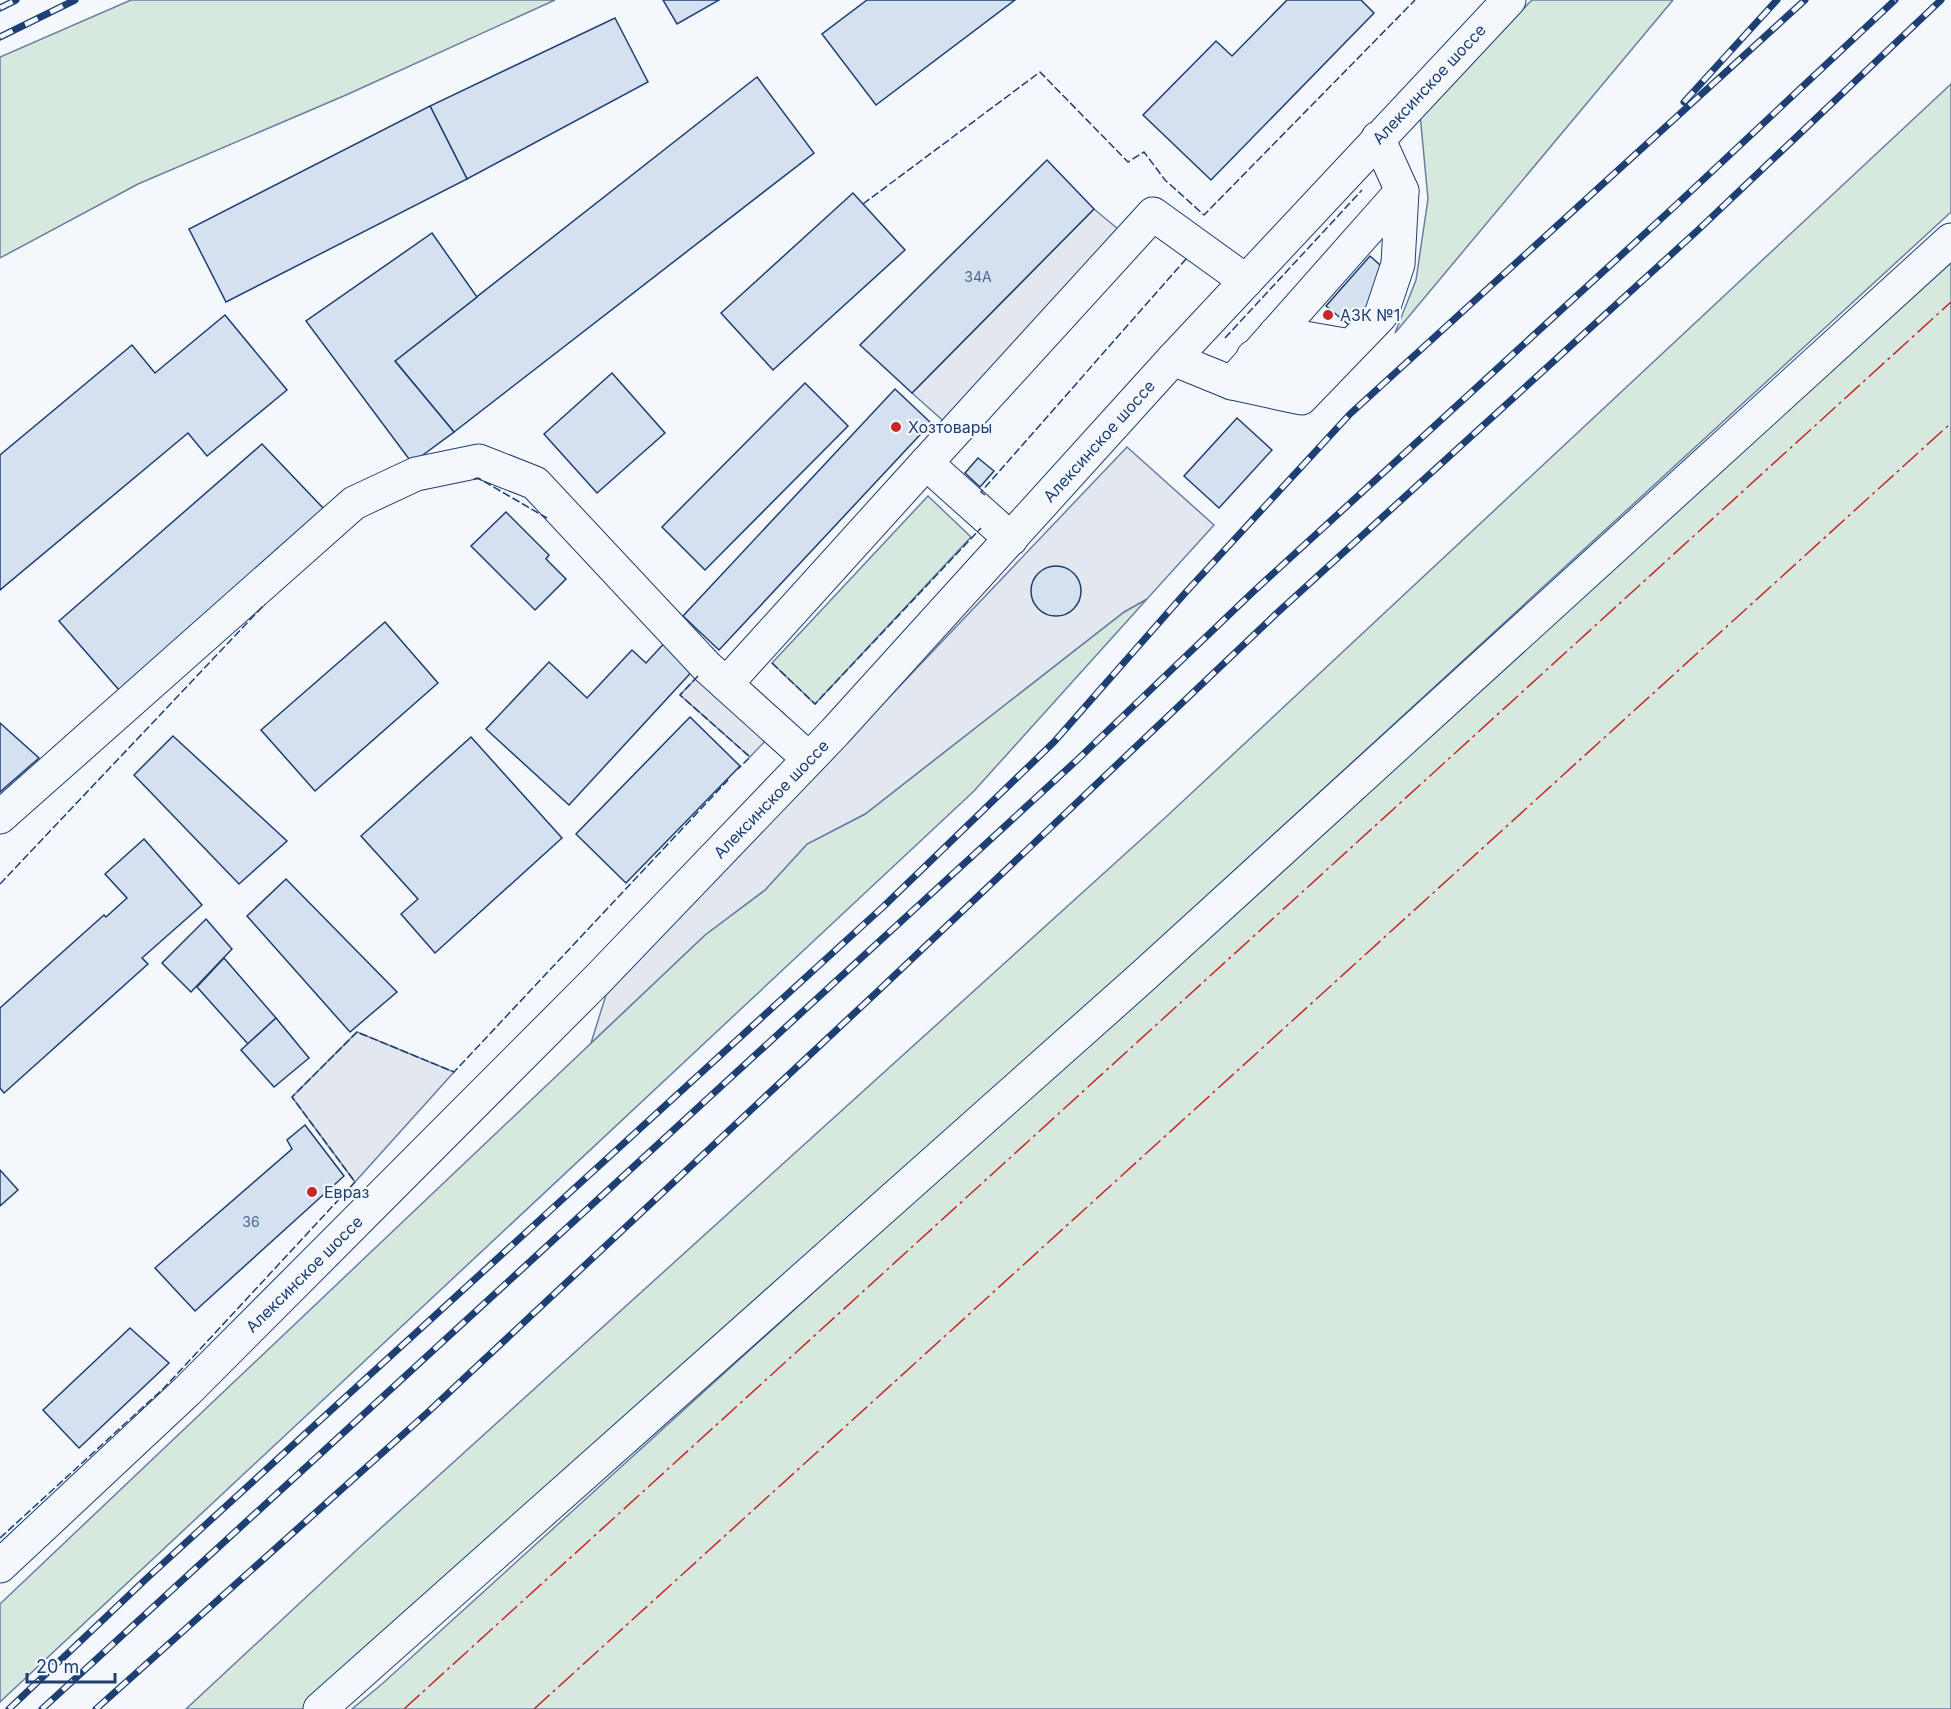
<svg xmlns="http://www.w3.org/2000/svg" width="1951" height="1709" viewBox="0 0 1951 1709" font-family="Inter,sans-serif">
<style>
.green{fill:#d7e8df;stroke:#687fa3;stroke-width:1.5}
.parking{fill:#e3e8f0;stroke:#687fa3;stroke-width:1.5}
.building{fill:#d5e0f0;stroke:#1d3f73;stroke-width:1.5}
.lines{fill:none;stroke-linecap:round;stroke-linejoin:round}
.minor-casing{stroke:#1d3f73;stroke-width:35}
.major-casing{stroke:#1d3f73;stroke-width:35}
.minor{stroke:#f4f7fb;stroke-width:33}
.major{stroke:#f4f7fb;stroke-width:33}
.rail-casing{stroke:#1d3f73;stroke-width:7}
.rail{stroke:#f4f7fb;stroke-width:4.5;stroke-dasharray:14;stroke-linecap:butt}
.fence{stroke:#1d3f73;stroke-width:1.5;stroke-dasharray:8 3;stroke-linecap:butt}
.power{stroke:#c62828;stroke-width:1.5;stroke-dasharray:21 4.5 3 4.5;stroke-linecap:butt}
.poi-dot{fill:#c62828;stroke:#f4f7fb;stroke-width:2}
.labels{text-anchor:middle;stroke-width:4.5;stroke-linejoin:round;paint-order:stroke}
.number-label{font-size:14px;fill:#4b6792}
.street-label{font-size:16px;fill:#1d3f73;stroke:#f4f7fb}
.poi-label{font-size:16px;fill:#1d3f73;stroke:#f4f7fb;text-anchor:start}
</style>
<rect width="100%" height="100%" fill="#f4f7fb"/>
<g class="green">
<path d="M 131,0 L 555,0 L 346,95 L 138,184 L 0,258 L 0,57 Z"/>
<path d="M 1532,0 L 1673,0 L 1395,333 L 1416,280 L 1428,199 L 1420,114 Z"/>
<path d="M 1951,84 L 1951,212 L 750,1316 L 305,1709 L 186,1709 L 361,1546 L 1167,816 Z"/>
<path d="M 1951,259 L 1951,1709 L 352,1709 L 382,1684 Z"/>
<path d="M 928,496 L 971,537 L 815,704 L 772,663 Z"/>
<path d="M 1147,599 L 974,791 L 0,1702 L 0,1604 L 705,935 L 765,890 L 807,844 L 865,814 L 1124,612 Z"/>
</g>
<g class="parking">
<path d="M 1094,209 L 1136,244 L 958,434 L 912,393 Z"/>
<path d="M 1127,447 L 1214,525 L 1147,599 L 1124,612 L 865,814 L 807,844 L 765,890 L 705,935 L 591,1043 L 606,995 Z"/>
<path d="M 701,673 L 769,737 L 750,757 L 680,695 Z"/>
<path d="M 357,1032 L 454,1072 L 355,1182 L 292,1097 Z"/>
</g>
<g class="building">
<path d="M 663,0 L 719,0 L 677,24 Z"/>
<path d="M 867,0 L 1015,0 L 876,105 L 822,34 Z"/>
<path d="M 1287,0 L 1361,0 L 1374,13 L 1211,180 L 1143,115 L 1216,41 L 1232,56 Z"/>
<path d="M 615,18 L 648,82 L 467,179 L 430,106 Z"/>
<path d="M 757,77 L 814,153 L 454,432 L 395,361 Z"/>
<path d="M 430,106 L 467,179 L 226,302 L 189,229 Z"/>
<path d="M 1047,160 L 1094,209 L 912,393 L 860,345 Z"/>
<path d="M 853,193 L 905,250 L 773,370 L 721,313 Z"/>
<path d="M 432,233 L 477,297 L 395,361 L 454,432 L 412,463 L 306,321 Z"/>
<path d="M 1370,256 L 1390,274 L 1355,330 L 1326,306 Z"/>
<path d="M 225,315 L 287,390 L 207,456 L 188,433 L 0,590 L 0,455 L 132,345 L 155,373 Z"/>
<path d="M 612,373 L 665,433 L 597,493 L 544,434 Z"/>
<path d="M 805,383 L 848,426 L 705,570 L 662,527 Z"/>
<path d="M 895,389 L 931,423 L 719,650 L 683,616 Z"/>
<path d="M 1237,418 L 1272,450 L 1219,508 L 1184,476 Z"/>
<path d="M 262,444 L 324,509 L 119,690 L 59,621 Z"/>
<path d="M 978,458 L 994,471 L 980,487 L 965,473 Z"/>
<path d="M 506,512 L 549,555 L 546,559 L 566,579 L 535,610 L 471,546 Z"/>
<circle cx="1056" cy="591" r="25"/>
<path d="M 385,622 L 438,683 L 315,791 L 261,730 Z"/>
<path d="M 668,639 L 697,666 L 569,805 L 486,729 L 549,662 L 587,698 L 632,650 L 646,663 Z"/>
<path d="M 690,717 L 740,766 L 626,883 L 576,834 Z"/>
<path d="M 0,723 L 39,758 L 0,792 Z"/>
<path d="M 173,736 L 287,841 L 239,884 L 134,775 Z"/>
<path d="M 471,737 L 562,838 L 435,953 L 401,914 L 418,899 L 361,836 Z"/>
<path d="M 144,839 L 202,905 L 142,958 L 148,964 L 4,1093 L 0,1088 L 0,1008 L 104,915 L 106,917 L 127,898 L 105,874 Z"/>
<path d="M 286,879 L 397,992 L 350,1032 L 247,916 Z"/>
<path d="M 206,919 L 232,949 L 191,992 L 162,963 Z"/>
<path d="M 224,958 L 276,1018 L 248,1044 L 197,987 Z"/>
<path d="M 276,1018 L 309,1058 L 274,1087 L 241,1050 Z"/>
<path d="M 305,1125 L 344,1176 L 195,1311 L 155,1268 L 292,1149 L 287,1140 Z"/>
<path d="M 0,1170 L 18,1190 L 0,1206 Z"/>
<path d="M 130,1328 L 169,1363 L 79,1448 L 43,1410 Z"/>
</g>
<g class="lines">
<defs>
<g id="minor">
<path d="M 1276,333 L 1350,346"/>
<path d="M 1253,357 L 1325,373"/>
<path d="M 1173,359 L 1232,383 L 1402,191 L 1378,138"/>
<path d="M 1232,383 L 1301,398 L 1381,315 L 1398,264 L 1402,191"/>
<path d="M 926,463 L 1153,214 L 1246,281"/>
<path d="M 726,684 L 926,463 L 1011,539"/>
<path d="M 0,817 L 354,503 L 416,474 L 479,461 L 535,483 L 707,667 L 809,759"/>
<path d="M 320,1709 L 1140,979 L 1951,240"/>
</g>
<path id="major" d="M 0,1566 L 187,1391 L 598,979 L 835,732 L 1173,359 L 1509,0"/>
</defs>
<use href="#minor" class="minor-casing"/>
<use href="#major" class="major-casing"/>
<use href="#minor" class="minor"/>
<use href="#major" class="major"/>
<defs>
<g id="rail">
<path d="M 0,8 L 16,0"/>
<path d="M 0,37 L 75,0"/>
<path d="M 1684,102 L 1777,0"/>
<path d="M 9,1709 L 146,1579 L 884,906 L 1054,742 L 1186,592 L 1350,414 L 1805,0"/>
<path d="M 42,1709 L 1076,761 L 1254,591 L 1675,206 L 1895,0"/>
<path d="M 96,1709 L 427,1413 L 877,992 L 1277,613 L 1697,231 L 1941,0"/>
</g>
</defs>
<use href="#rail" class="rail-casing"/>
<use href="#rail" class="rail"/>
<g class="fence">
<path d="M 863,204 L 1040,72 L 1128,162 L 1144,152 L 1165,180 L 1204,215 L 1415,0"/>
<path d="M 1225,338 L 1362,190"/>
<path d="M 474,479 L 478,478 L 547,518"/>
<path d="M 985,495 L 981,492 L 1186,259"/>
<path d="M 772,663 L 815,704 L 981,528"/>
<path d="M 698,676 L 680,695 L 750,757 L 738,769"/>
<path d="M 0,884 L 265,604"/>
<path d="M 0,1538 L 164,1388 L 355,1182 L 292,1097 L 357,1032 L 454,1072 L 728,780"/>
</g>
<g class="power">
<path d="M 404,1709 L 1951,302"/>
<path d="M 534,1709 L 1951,423"/>
</g>
</g>
<g class="poi-dot">
<circle cx="1328" cy="315" r="6"/>
<circle cx="896" cy="427" r="6"/>
<circle cx="312" cy="1192" r="6"/>
</g>
<g class="labels">
<g class="number-label">
<text x="978" y="282">34А</text>
<text x="251" y="1227">36</text>
</g>
<g class="street-label">
<text transform="translate(1429 84) rotate(-47)" y="6">Алексинское шоссе</text>
<text transform="translate(1099 441) rotate(-48)" y="6">Алексинское шоссе</text>
<text transform="translate(771 799) rotate(-46)" y="6">Алексинское шоссе</text>
<text transform="translate(304 1274) rotate(-45)" y="6">Алексинское шоссе</text>
</g>
<g class="poi-label">
<text x="1340" y="321">АЗК №1</text>
<text x="908" y="433">Хозтовары</text>
<text x="324" y="1198">Евраз</text>
</g>
</g>
<path d="M27 1673v9h88v-9" fill="none" stroke="#1d3f73" stroke-width="3"/>
<text x="36" y="1673" font-size="18" fill="#1d3f73" stroke="#f4f7fb" stroke-width="4.5" paint-order="stroke">20 m</text>
</svg>
